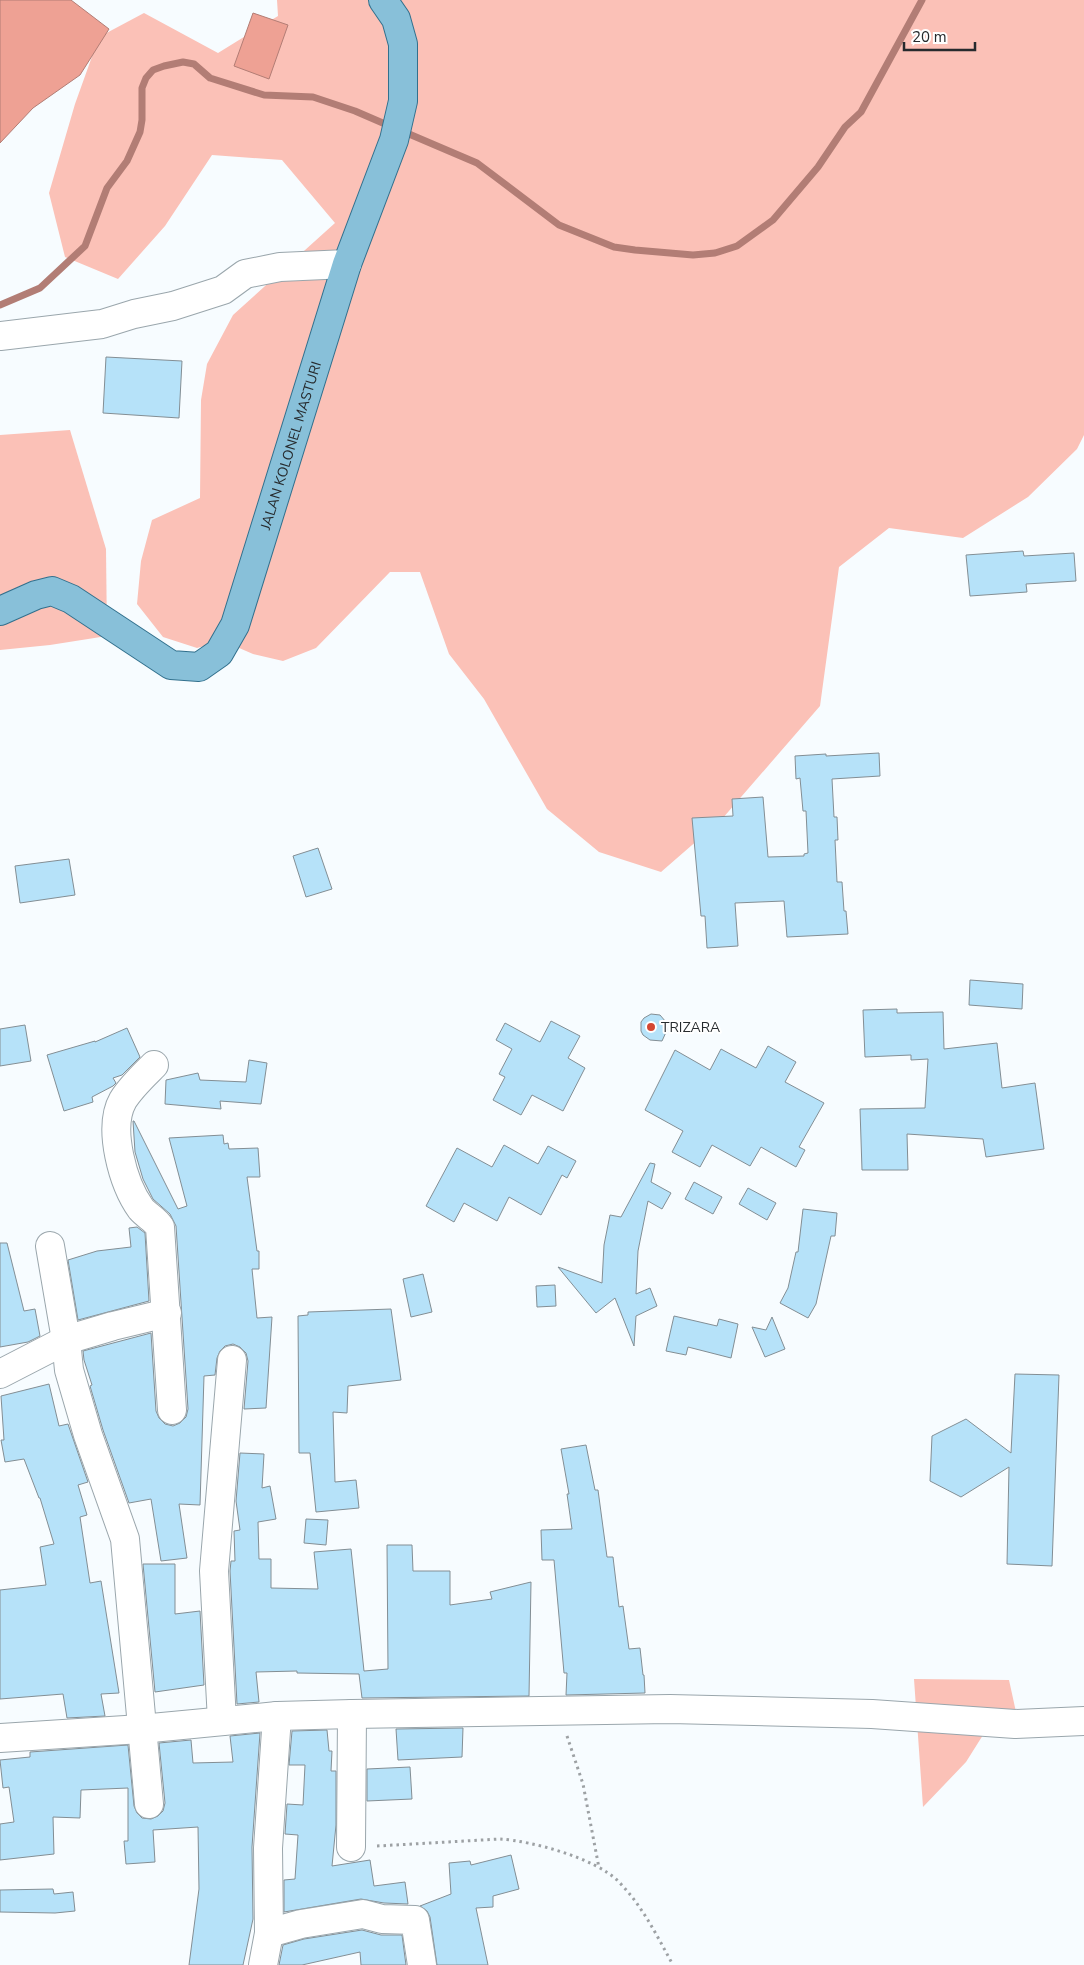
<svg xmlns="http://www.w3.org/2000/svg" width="1084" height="1965" viewBox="0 0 1084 1965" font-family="'Nunito Sans',sans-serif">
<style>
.green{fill:#fbc1b7}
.water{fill:#eea194;stroke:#b27d75}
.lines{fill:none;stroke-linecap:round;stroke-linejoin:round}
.stream{stroke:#b27d75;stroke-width:7}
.building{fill:#b6e2f9;stroke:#838e94}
.minor-casing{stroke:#9aa6ac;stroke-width:30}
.major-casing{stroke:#32708d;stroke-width:30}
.path{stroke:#9da1a4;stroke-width:3;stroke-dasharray:2.5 4;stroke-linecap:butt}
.minor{stroke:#fff;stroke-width:28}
.major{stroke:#88c0d9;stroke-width:28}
.poi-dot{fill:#d34734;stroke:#fff;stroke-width:2}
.labels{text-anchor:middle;stroke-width:4;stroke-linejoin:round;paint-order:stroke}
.street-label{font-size:14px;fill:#262a2d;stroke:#fff}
.poi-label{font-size:14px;fill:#262a2d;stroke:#fff;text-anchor:start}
</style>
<rect width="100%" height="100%" fill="#f7fcff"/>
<g class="green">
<path d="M 277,0 L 1084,0 L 1084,435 L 1077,449 L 1028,497 L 963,538 L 889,528 L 839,567 L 820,706 L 722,819 L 661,872 L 599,852 L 547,809 L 484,699 L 449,654 L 420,572 L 390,572 L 316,648 L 283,661 L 253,654 L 223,641 L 197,648 L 163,637 L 137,604 L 141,561 L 152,520 L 200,498 L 201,400 L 207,364 L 233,315 L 335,223 L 282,160 L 212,155 L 165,226 L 118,279 L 65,257 L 49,193 L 75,104 L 99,37 L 144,13 L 218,53 L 278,16 Z"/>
<path d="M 70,430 L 106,549 L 107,636 L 50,645 L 0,650 L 0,435 Z"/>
<path d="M 914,1679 L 1009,1680 L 1016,1712 L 983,1735 L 966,1762 L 923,1807 Z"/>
</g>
<g class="water">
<path d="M 0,0 L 71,0 L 109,29 L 80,75 L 33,108 L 0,143 Z"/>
<path d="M 253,13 L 288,25 L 269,79 L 234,66 Z"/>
</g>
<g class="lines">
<g class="stream">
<path d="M 402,131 L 477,163 L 559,225 L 614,247 L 635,250 L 693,255 L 715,253 L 737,246 L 773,220 L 818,167 L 845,127 L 861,112 L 922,0"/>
<path d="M 0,305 L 40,288 L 85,246 L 107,188 L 127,161 L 140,132 L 142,120 L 142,88 L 146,78 L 153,70 L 164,66 L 183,62 L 194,64 L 210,78 L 264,95 L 313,97 L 355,111 L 392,127"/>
</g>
</g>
<g class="building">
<path d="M 106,357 L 182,361 L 179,418 L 103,413 Z"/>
<path d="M 1023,551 L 1024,556 L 1074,553 L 1076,581 L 1026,584 L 1027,592 L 970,596 L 966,555 Z"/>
<path d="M 879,753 L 880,776 L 832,779 L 834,817 L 837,817 L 838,840 L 835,840 L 837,882 L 842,882 L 844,911 L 846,911 L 848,934 L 787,937 L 784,901 L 735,903 L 738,946 L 707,948 L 705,916 L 701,916 L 692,818 L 733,816 L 732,799 L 763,797 L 768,857 L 804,856 L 804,854 L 808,853 L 806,811 L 803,811 L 800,778 L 796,779 L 795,756 L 826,754 L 826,756 Z"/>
<path d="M 318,848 L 332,889 L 306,897 L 293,856 Z"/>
<path d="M 69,859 L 75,895 L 20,903 L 15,866 Z"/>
<path d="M 970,980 L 1023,984 L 1022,1009 L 969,1005 Z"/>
<path d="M 897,1009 L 897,1013 L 943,1012 L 944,1049 L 997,1043 L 1002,1088 L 1035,1083 L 1044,1149 L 986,1157 L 983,1139 L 907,1134 L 908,1170 L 862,1170 L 860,1109 L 925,1108 L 928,1059 L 911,1060 L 911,1055 L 865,1057 L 863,1010 Z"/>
<path d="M 651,1014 L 660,1015 L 666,1022 L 667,1030 L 662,1041 L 650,1040 L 643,1035 L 641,1031 L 641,1022 L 644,1018 Z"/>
<path d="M 551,1021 L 580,1036 L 568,1058 L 585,1068 L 563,1111 L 532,1095 L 521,1115 L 493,1100 L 505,1077 L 499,1074 L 512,1049 L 496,1040 L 505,1023 L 540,1042 Z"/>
<path d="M 25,1025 L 31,1061 L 0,1066 L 0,1029 Z"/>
<path d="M 127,1028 L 140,1057 L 122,1075 L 113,1078 L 116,1083 L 113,1086 L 92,1097 L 93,1102 L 64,1111 L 47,1055 L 95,1041 L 95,1042 Z"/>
<path d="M 768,1046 L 796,1062 L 785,1082 L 824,1103 L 799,1147 L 805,1150 L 796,1167 L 761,1147 L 750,1166 L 712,1145 L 700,1167 L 672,1152 L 683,1131 L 645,1110 L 675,1050 L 710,1070 L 721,1049 L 756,1068 Z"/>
<path d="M 249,1060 L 267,1063 L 261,1104 L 220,1101 L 221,1109 L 165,1104 L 166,1080 L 198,1073 L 200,1080 L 246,1082 Z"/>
<path d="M 133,1121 L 134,1121 L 178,1209 L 187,1206 L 169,1138 L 223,1135 L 224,1144 L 228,1143 L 229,1149 L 258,1148 L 260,1177 L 247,1177 L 257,1251 L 259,1251 L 259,1269 L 252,1269 L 257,1318 L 272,1317 L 266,1408 L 244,1409 L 248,1361 L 246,1353 L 240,1347 L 233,1344 L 225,1346 L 220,1351 L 217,1358 L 215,1375 L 204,1376 L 200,1505 L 179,1504 L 187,1558 L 161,1561 L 151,1499 L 129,1503 L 103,1430 L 90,1386 L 92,1385 L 84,1360 L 83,1351 L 151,1333 L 156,1411 L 159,1418 L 165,1424 L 173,1426 L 180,1423 L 186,1417 L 188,1409 L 176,1226 L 170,1214 L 153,1199 L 143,1179 L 135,1152 Z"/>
<path d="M 504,1145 L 538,1164 L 548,1146 L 576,1161 L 567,1178 L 562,1175 L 541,1215 L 509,1197 L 497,1221 L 464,1203 L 454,1222 L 426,1206 L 457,1148 L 492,1167 Z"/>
<path d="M 650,1163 L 655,1164 L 651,1182 L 671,1193 L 662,1209 L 648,1201 L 638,1251 L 636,1294 L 650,1288 L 657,1306 L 636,1316 L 634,1346 L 615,1298 L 596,1313 L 558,1267 L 602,1283 L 604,1245 L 610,1215 L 621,1217 Z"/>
<path d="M 694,1182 L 722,1197 L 713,1214 L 685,1199 Z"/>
<path d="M 748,1188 L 776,1203 L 767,1220 L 739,1204 Z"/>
<path d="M 803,1209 L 837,1213 L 835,1236 L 831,1236 L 816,1304 L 808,1318 L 780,1303 L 788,1288 L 796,1252 L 798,1252 Z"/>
<path d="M 137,1227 L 145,1233 L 149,1301 L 78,1320 L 68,1260 L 97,1251 L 131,1247 L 129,1228 Z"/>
<path d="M 0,1243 L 7,1243 L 24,1311 L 35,1309 L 40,1336 L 28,1342 L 0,1347 Z"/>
<path d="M 423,1274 L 432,1312 L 411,1317 L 403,1279 Z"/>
<path d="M 555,1285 L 556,1306 L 537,1307 L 536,1286 Z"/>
<path d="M 391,1309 L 401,1380 L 348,1386 L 347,1413 L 333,1412 L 335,1482 L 356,1480 L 359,1508 L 316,1512 L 310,1453 L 299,1453 L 298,1316 L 308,1315 L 308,1312 Z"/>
<path d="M 674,1316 L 717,1326 L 719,1319 L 738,1324 L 731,1358 L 688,1347 L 686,1355 L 666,1351 Z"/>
<path d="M 772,1317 L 785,1349 L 765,1357 L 752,1327 L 766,1330 Z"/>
<path d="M 1015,1374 L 1059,1375 L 1052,1566 L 1007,1564 L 1009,1467 L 961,1497 L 930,1481 L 932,1436 L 966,1419 L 1011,1453 Z"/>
<path d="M 49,1384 L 59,1426 L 68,1424 L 88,1482 L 78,1485 L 87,1515 L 80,1517 L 90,1583 L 101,1581 L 119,1693 L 101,1694 L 105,1716 L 67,1718 L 63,1694 L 0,1699 L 0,1590 L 46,1585 L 40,1547 L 54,1544 L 40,1498 L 39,1498 L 24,1459 L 5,1462 L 1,1440 L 4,1440 L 1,1396 Z"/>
<path d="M 586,1445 L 595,1490 L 598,1490 L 607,1557 L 613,1557 L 619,1607 L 623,1606 L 629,1649 L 640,1648 L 643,1675 L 644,1675 L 645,1693 L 566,1695 L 567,1673 L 564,1673 L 554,1560 L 542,1560 L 541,1530 L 572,1529 L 567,1494 L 569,1494 L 561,1449 Z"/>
<path d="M 240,1453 L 264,1454 L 262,1488 L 270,1486 L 276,1519 L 258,1522 L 259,1559 L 271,1559 L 271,1588 L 318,1589 L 314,1552 L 351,1549 L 364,1671 L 388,1669 L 387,1545 L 412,1545 L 413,1571 L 450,1571 L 450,1605 L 492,1599 L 490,1592 L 531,1582 L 529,1696 L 362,1698 L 359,1674 L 297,1673 L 297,1671 L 256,1672 L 259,1702 L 237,1704 L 230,1571 L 231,1561 L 235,1561 L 234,1531 L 240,1530 L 236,1501 Z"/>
<path d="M 306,1519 L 328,1520 L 326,1545 L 304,1543 Z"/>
<path d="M 143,1564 L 175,1564 L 175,1614 L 200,1611 L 204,1685 L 155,1692 Z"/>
<path d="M 463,1728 L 462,1757 L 398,1760 L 396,1729 Z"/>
<path d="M 327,1730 L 329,1751 L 332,1751 L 331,1771 L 336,1771 L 336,1825 L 332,1866 L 370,1860 L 374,1886 L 405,1882 L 408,1904 L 384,1903 L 361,1899 L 284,1912 L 284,1880 L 295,1879 L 298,1835 L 285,1834 L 287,1804 L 303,1805 L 305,1765 L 289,1765 L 292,1731 Z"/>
<path d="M 260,1733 L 252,1847 L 253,1919 L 243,1965 L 189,1965 L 199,1889 L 198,1827 L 153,1830 L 155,1862 L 126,1864 L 124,1841 L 128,1841 L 128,1788 L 81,1790 L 80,1818 L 53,1817 L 54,1854 L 0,1860 L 0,1824 L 14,1822 L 9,1787 L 3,1788 L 0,1760 L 30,1757 L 30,1752 L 128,1745 L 134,1806 L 137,1813 L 142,1818 L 151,1819 L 158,1816 L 163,1811 L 165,1803 L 159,1743 L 191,1740 L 193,1763 L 233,1762 L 230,1736 Z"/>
<path d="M 410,1767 L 412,1799 L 367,1801 L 367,1769 Z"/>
<path d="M 511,1855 L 519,1889 L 493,1896 L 493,1907 L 476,1908 L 488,1965 L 437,1965 L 430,1917 L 427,1911 L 420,1906 L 451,1894 L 449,1863 L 470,1861 L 471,1865 Z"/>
<path d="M 53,1889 L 54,1894 L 73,1892 L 75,1911 L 55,1913 L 0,1912 L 0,1890 Z"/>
<path d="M 362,1930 L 381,1935 L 402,1935 L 406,1965 L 361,1965 L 360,1952 L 302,1965 L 279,1965 L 283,1945 L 304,1939 Z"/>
</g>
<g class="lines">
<defs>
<g id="minor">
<path d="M 0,336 L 102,324 L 134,314 L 173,306 L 223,290 L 245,274 L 280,267 L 347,264"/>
<path d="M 154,1065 C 143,1076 131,1087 123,1100 C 107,1128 123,1184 141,1209 C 147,1216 155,1219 160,1227 L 172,1410"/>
<path d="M 50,1246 L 66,1340 L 69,1370 L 88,1435 L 125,1539 L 149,1804"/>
<path d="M 0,1374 L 66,1340 L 113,1326 L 167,1313"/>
<path d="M 222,1721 L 214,1571 L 232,1360"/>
<path d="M 0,1738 L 141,1729 L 277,1716 L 352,1714 L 670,1709 L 872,1714 L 1015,1724 L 1084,1721"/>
<path d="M 351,1847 L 352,1714"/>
<path d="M 269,1933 L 301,1924 L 363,1914 L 382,1919 L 415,1920 L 422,1965"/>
<path d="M 263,1965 L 269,1933 L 268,1848 L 277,1716"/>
</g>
<g id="major">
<path id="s1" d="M 0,611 L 36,595 L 52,591 L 71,599 L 171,665 L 199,667 L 219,653 L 235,625 L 347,264 L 394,140 L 403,101 L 403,44 L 396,19 L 383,0"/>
</g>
</defs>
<use href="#minor" class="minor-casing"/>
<use href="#major" class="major-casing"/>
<g class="path">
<path d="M 567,1736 L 583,1784 L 599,1868"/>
<path d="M 377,1846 L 500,1839 C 532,1841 595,1858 618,1881 C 642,1905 657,1936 673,1965"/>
</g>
<use href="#minor" class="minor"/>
<use href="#major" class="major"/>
</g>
<circle class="poi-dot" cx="651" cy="1027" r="5"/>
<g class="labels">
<g class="street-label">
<text dy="5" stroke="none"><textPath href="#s1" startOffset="469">JALAN KOLONEL MASTURI</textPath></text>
</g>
<g class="poi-label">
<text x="661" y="1032">TRIZARA</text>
</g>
</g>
<path d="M904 42v8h71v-8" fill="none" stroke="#262a2d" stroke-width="2.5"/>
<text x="912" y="42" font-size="15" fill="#262a2d" stroke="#ffffff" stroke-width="4" paint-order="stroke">20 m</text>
</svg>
